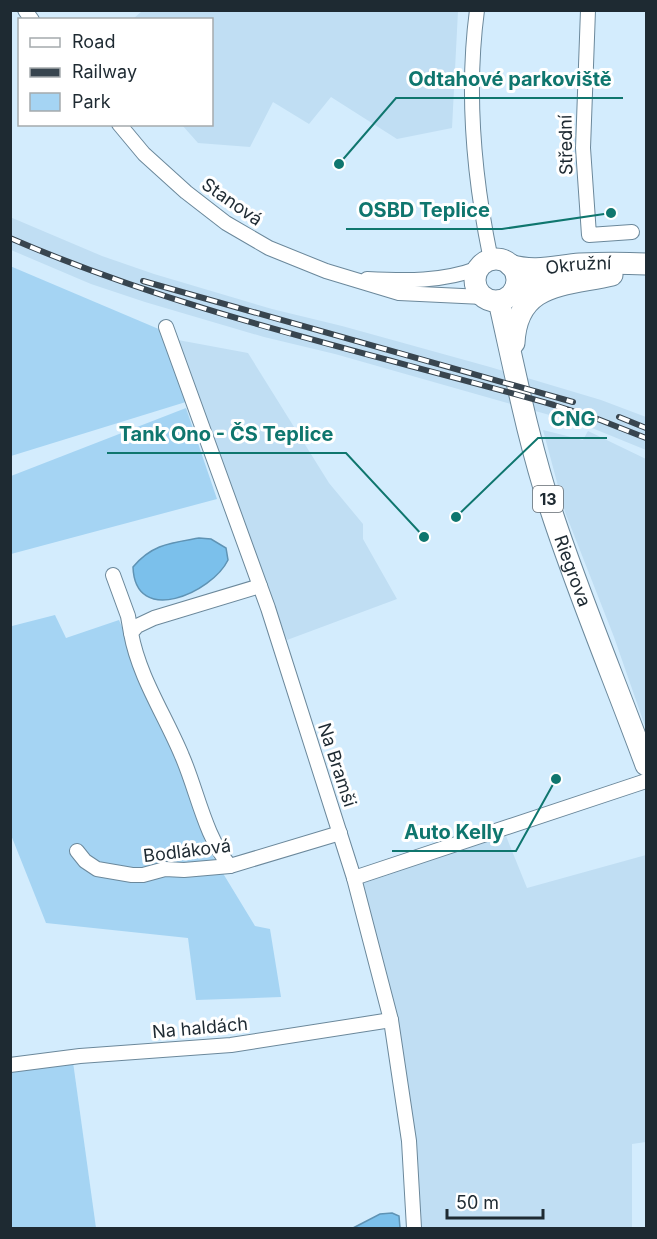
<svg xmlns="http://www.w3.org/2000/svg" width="657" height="1239" viewBox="0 0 657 1239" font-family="Inter,sans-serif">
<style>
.built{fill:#c0def3}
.green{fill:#a5d4f3}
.water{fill:#7bc0eb;stroke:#5f93b4;stroke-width:1.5}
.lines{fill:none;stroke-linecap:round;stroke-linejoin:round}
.minor-casing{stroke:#6b889b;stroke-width:16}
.primary-casing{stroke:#6b889b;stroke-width:23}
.minor{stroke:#fff;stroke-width:14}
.primary{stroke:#fff;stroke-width:21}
.rail-casing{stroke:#38454f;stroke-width:6}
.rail{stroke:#fff;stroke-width:4;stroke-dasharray:11;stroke-linecap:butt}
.labels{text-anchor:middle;stroke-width:6;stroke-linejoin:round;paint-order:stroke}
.shield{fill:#fff;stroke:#626a70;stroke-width:1.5}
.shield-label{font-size:16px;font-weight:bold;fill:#1e2a32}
.street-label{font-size:18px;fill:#1e2a32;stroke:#fff}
.leader{fill:none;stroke:#0f766e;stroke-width:2}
.callout-dot{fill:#0f766e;stroke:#fff;stroke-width:2}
.callout-label{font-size:20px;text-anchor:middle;font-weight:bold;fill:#0f766e;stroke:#fff;stroke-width:6;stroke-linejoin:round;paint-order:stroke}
</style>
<rect width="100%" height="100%" fill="#d3ecfd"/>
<g class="built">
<path d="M 142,11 L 458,11 L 452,128 L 397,139 L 331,97 L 309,124 L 273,102 L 250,147 L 198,143 L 182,125 L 212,124 L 212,20 L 133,19 Z"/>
<path d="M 10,217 L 102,256 L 154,274 L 272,309 L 342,326 L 490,367 L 601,400 L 646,417 L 646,450 L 592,428 L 546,414 L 335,354 L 264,337 L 145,302 L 91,284 L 11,250 Z"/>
<path d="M 178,340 L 248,353 L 329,483 L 363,524 L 363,539 L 397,599 L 287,640 Z"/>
<path d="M 543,430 L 583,440 L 588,431 L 646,459 L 646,729 L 614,637 L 565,512 Z"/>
<path d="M 506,836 L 527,888 L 646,855 L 646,1142 L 632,1144 L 632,1228 L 419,1228 L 361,881 Z"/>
</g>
<g class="green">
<path d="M 10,266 L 161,330 L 189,401 L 11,456 Z"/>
<path d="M 186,408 L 217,499 L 11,554 L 11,476 Z"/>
<path d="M 55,615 L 66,638 L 119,620 L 179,763 L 207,847 L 255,926 L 270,929 L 281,997 L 196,1000 L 188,938 L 46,923 L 11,835 L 10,622 L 12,626 Z"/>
<path d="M 73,1062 L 96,1228 L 11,1228 L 10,1073 Z"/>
</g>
<g class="water">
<path d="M 199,538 L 211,539 L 226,548 L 228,560 C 212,593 135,627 133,567 C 152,544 171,543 199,538 Z"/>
<path d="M 392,1213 L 399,1216 L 400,1228 L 353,1228 L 380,1214 Z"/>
</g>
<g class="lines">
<defs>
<g id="minor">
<path d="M 25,10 L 32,20"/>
<path d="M 477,10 C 466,93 474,179 491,260"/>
<path d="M 588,10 L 583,148 L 589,235 L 632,232"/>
<path d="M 119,124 L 144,154 L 186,192 L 226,223 L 269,248 L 326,271 L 399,293 L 483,297"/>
<path d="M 367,279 C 406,281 442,282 479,268"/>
<path d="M 166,327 L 268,608 L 354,878 L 391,1020 L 409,1141 L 414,1228"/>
<path d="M 113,575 L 128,616 L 131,633"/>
<path d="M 77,851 L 85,861 L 97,869 L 132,875 L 143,875 L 165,869 L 184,870 L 230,866 L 340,833"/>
<path d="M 230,866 C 205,837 197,790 182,756 C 165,715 139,677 131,633 L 137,626 L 154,618 L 260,586"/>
<path d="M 354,878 L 646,781"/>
<path d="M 10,1065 L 80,1056 L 231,1045 L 391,1020"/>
</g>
<g id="primary">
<circle cx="496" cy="280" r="21"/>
<path id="s1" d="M 510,265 C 534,273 556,266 580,264 C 602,263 624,263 646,264"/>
<path d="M 515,289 L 549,282"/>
<path id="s2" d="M 499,301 C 515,372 529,444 552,513 C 580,598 615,681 646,765"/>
<path d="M 514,343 C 517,282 564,286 612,275"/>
</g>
</defs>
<use href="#minor" class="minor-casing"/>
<use href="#primary" class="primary-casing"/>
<use href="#minor" class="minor"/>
<use href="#primary" class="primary"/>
<defs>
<g id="rail">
<path d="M 10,238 C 185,314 372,353 554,405 L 595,418 L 646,438"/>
<path d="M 143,281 L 573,402"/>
<path d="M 619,417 L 646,428"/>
</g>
</defs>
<use href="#rail" class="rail-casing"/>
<use href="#rail" class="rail"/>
</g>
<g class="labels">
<rect class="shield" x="533" y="486" width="30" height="26" rx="4.5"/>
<g class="shield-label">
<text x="548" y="505">13</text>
</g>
<g class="street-label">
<text transform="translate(566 145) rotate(-91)" y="6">Střední</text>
<text transform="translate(232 202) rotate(35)" y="6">Stanová</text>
<text dy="6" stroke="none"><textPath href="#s1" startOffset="69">Okružní</textPath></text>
<text dy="6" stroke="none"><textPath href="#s2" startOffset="280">Riegrova</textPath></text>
<text transform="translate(337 765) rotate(72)" y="6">Na Bramši</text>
<text transform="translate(187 851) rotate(-7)" y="6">Bodláková</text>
<text transform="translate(200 1028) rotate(-5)" y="6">Na haldách</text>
</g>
</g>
<path class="leader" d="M339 164L396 98H623M611 213L502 229H346M456 517L538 438H607M424 537L346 453H107M556 779L516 851H392"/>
<g class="callout-dot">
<circle cx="339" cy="164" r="6"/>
<circle cx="611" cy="213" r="6"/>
<circle cx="456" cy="517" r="6"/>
<circle cx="424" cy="537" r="6"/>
<circle cx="556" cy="779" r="6"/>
</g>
<g class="callout-label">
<text x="510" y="86">Odtahové parkoviště</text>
<text x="424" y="217">OSBD Teplice</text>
<text x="573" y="426">CNG</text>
<text x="226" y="441">Tank Ono - ČS Teplice</text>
<text x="454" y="839">Auto Kelly</text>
</g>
<rect width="657" height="1239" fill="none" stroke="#1e2a32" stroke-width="24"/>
<rect x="18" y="18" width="195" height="108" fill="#ffffff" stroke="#a5aaad" stroke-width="1.5"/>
<rect x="30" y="38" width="30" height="9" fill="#ffffff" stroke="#a5aaad" stroke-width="1.5"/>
<text x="72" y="48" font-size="18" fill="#1e2a32">Road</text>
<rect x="30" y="68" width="30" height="9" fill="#38454f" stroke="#a5aaad" stroke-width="1.5"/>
<text x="72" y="78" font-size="18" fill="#1e2a32">Railway</text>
<rect x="30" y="93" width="30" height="18" fill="#a5d4f3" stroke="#a5aaad" stroke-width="1.5"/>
<text x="72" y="108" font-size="18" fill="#1e2a32">Park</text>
<path d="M447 1209v9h96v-9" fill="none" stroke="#1e2a32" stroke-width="3"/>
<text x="456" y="1209" font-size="18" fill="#1e2a32" stroke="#ffffff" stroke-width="4.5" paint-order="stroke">50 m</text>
</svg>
